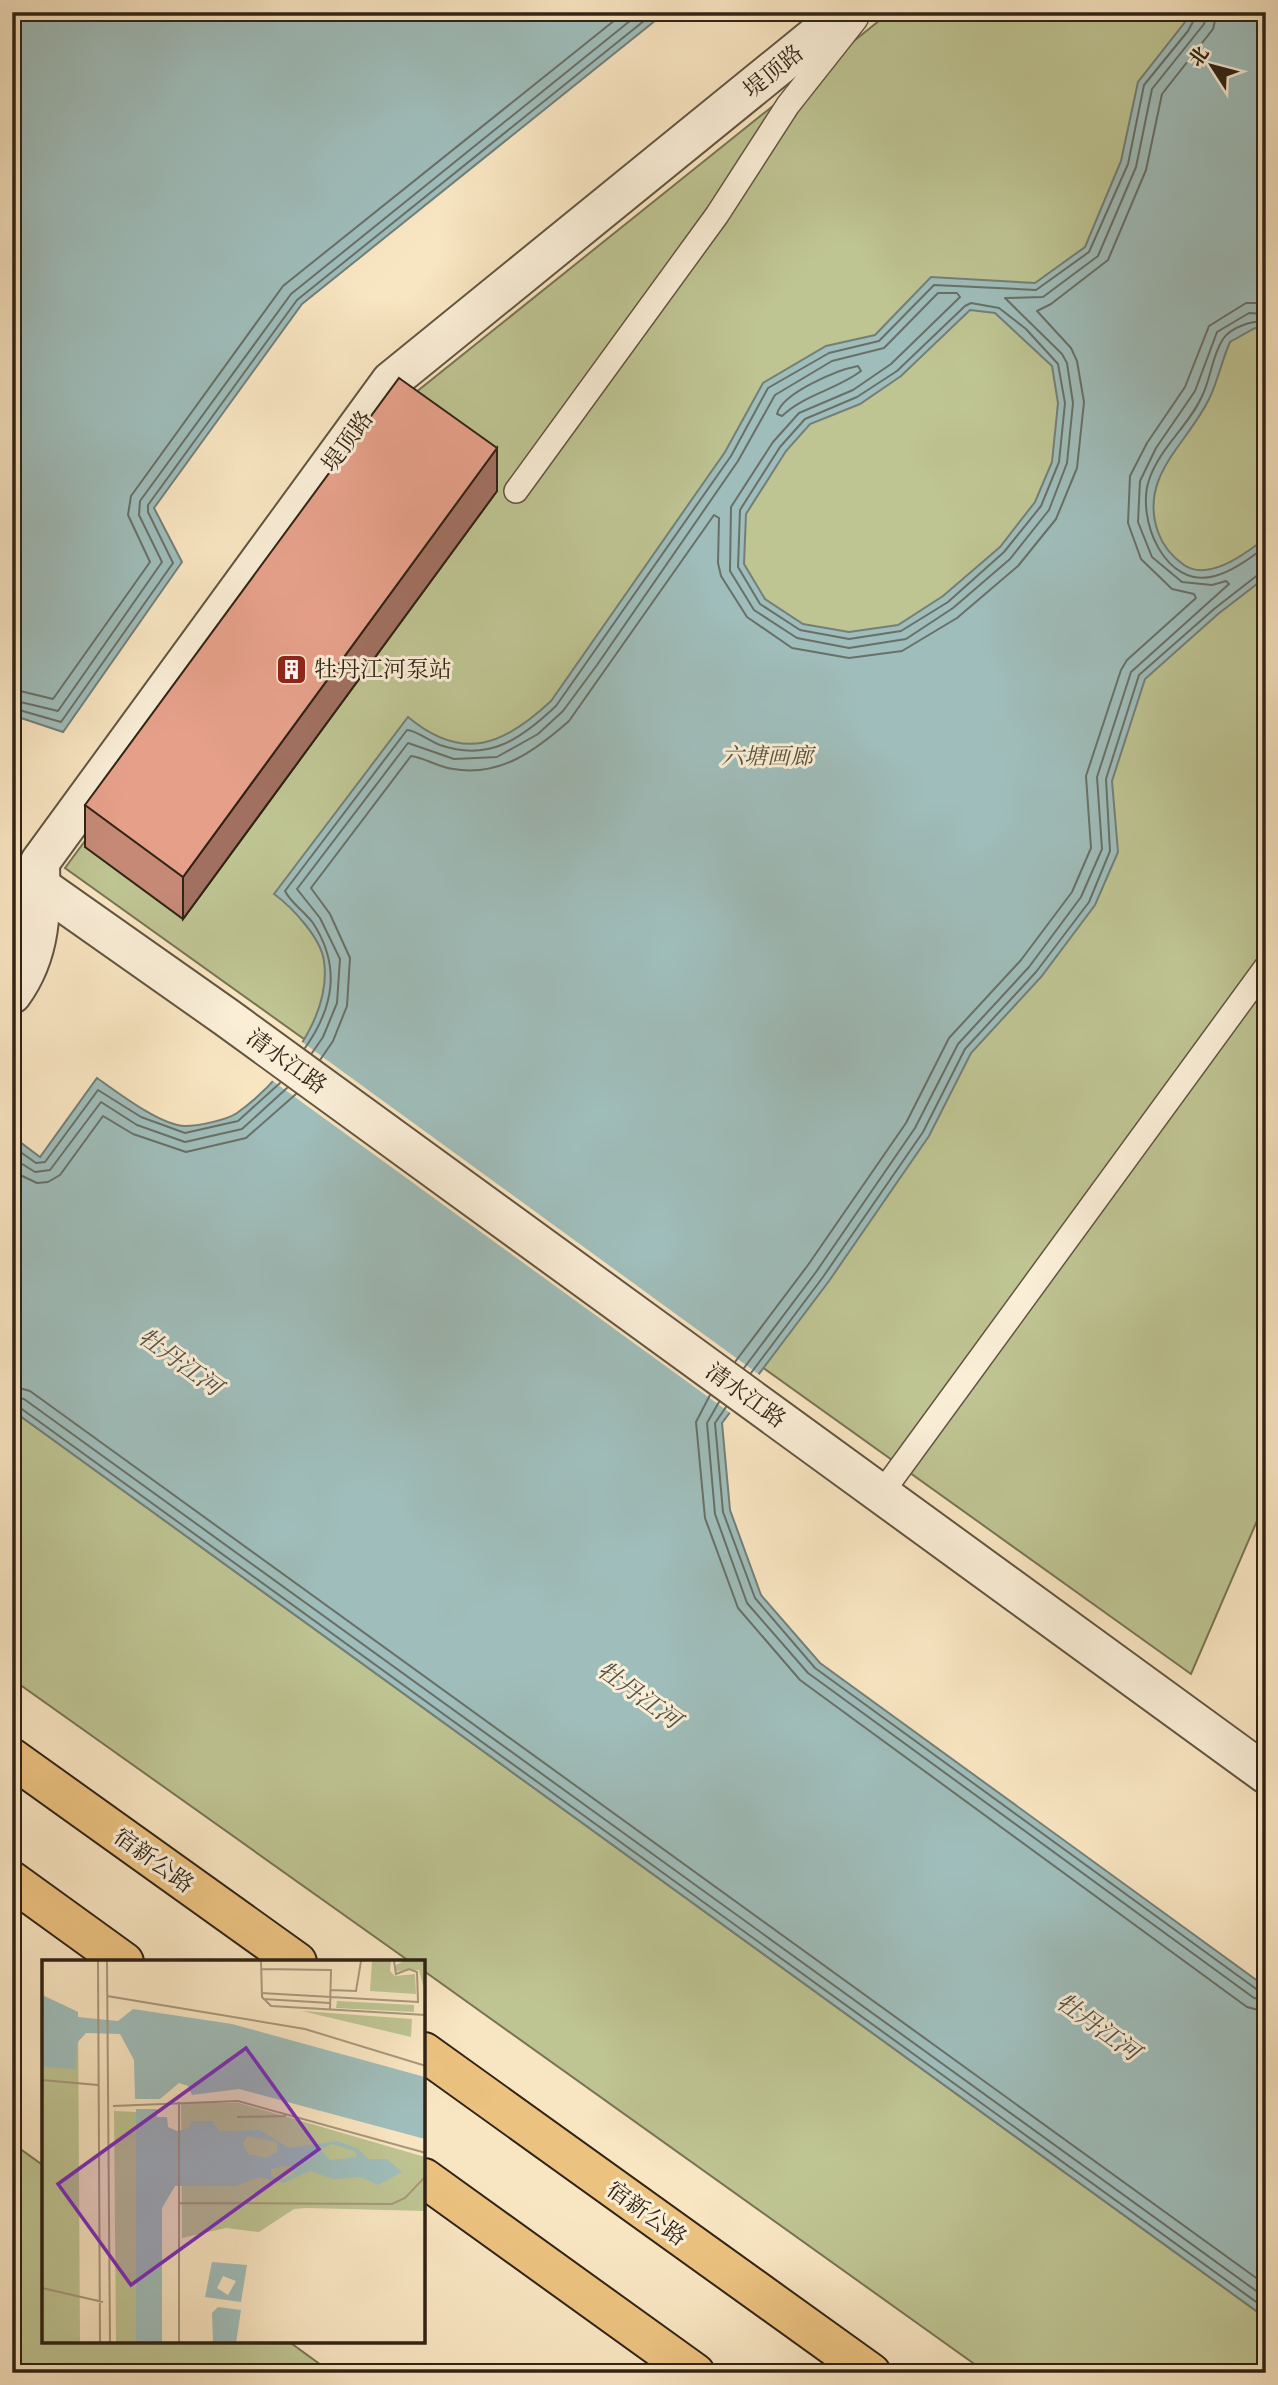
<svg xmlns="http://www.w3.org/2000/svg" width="1278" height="2385" viewBox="0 0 1278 2385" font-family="'IM FELL Double Pica','Noto Serif SC',serif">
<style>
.green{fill:#bec492;stroke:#787454;stroke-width:2}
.water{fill:#9fbdba;stroke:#737f78;stroke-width:2;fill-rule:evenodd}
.pier{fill:#f8e5c1}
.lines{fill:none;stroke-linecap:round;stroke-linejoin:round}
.shore{stroke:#687068;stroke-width:2}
.service-casing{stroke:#635440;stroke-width:26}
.tertiary-casing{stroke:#635440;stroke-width:42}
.trunk-casing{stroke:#312315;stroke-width:42}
.service{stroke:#faeed7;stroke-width:23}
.tertiary{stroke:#faeed7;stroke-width:38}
.trunk{stroke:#ecc280;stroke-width:38}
.wall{fill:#c68a77;stroke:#312315;stroke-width:2}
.shaded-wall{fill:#a17061;stroke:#312315;stroke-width:2}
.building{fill:#e6a08a;stroke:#312315;stroke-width:2}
.labels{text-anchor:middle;stroke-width:6;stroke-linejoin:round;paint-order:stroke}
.street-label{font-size:23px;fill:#312315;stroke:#faeed7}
.poi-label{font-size:23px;fill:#312315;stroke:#faeed7;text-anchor:start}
.park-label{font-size:23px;font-style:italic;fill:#5b533a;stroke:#faeed7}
.water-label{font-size:24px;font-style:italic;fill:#525147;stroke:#faeed7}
.inset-road{fill:none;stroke:#a8977c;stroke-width:2}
.view{fill:#7b2cbf;fill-opacity:0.15;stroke:#7b2cbf;stroke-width:3.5}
.inset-edge{fill:none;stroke:#312315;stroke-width:3.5}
</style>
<rect width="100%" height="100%" fill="#f8e5c1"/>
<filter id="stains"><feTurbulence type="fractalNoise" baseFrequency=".00286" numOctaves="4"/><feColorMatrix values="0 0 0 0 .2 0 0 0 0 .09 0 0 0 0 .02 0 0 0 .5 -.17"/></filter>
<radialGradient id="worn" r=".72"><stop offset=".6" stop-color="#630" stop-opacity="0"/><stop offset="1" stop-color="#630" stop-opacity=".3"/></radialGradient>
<g class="green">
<path d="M 890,12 L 1266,12 L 1266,1500 L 1191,1674 L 65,868 L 415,393 Z"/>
<path d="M 12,1410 L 1266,2318 L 1266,2373 L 987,2373 L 424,1971 L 424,1962 L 409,1961 L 12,1679 Z"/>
<path d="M 12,2143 L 44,2166 L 44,2341 L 288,2341 L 332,2373 L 12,2373 Z"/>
</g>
<g class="water">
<path d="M 12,12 L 666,12 L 302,304 L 154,508 L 182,562 L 63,732 L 12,715 Z"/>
<path d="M 1193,12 L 1266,12 L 1266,330 L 1255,328 L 1230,342 C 1222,360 1218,380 1210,397 C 1189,443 1138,475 1158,532 C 1163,546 1171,556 1184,565 C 1209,582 1246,553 1266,538 L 1266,577 L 1218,614 L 1145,679 L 1112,781 L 1118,852 L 1095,905 L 1041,977 L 971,1053 L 929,1136 L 829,1281 L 722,1423 L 730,1510 L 761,1595 L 820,1663 L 1266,1987 L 1266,2318 L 12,1410 L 12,1136 L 40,1157 L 97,1078 C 117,1092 161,1126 185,1126 C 198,1126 227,1120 237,1113 C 280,1082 332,1018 324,961 C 321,938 292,907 274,894 L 408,717 C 463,763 504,745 551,701 L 725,452 L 763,383 L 826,346 L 875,335 L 931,277 L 1035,283 L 1085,247 L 1121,161 L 1138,82 ZM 970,310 L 995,313 L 1052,366 L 1058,403 L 1052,462 L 1035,502 L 1000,547 L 943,596 L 898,625 L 849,632 L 803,624 L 765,599 L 744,564 L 746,514 L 786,451 L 810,424 L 860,404 L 901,376 Z"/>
</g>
<path class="pier" d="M 298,1039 L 761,1376 L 733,1415 L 270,1079 Z"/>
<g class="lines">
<g class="shore">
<path d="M 971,303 L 999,308 L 1026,329 L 1058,364 L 1065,403 L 1059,462 L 1041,506 L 1004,552 L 948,602 L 901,631 L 849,639 L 800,630 L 760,604 L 738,567 L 740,510 L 780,447 L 805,419 L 857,397 L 897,371 L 965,306 Z"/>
<path d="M 1266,322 C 1253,320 1231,327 1223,339 C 1212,356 1211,377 1203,394 C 1190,425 1160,447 1149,480 C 1136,519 1165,590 1215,576 C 1233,571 1251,558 1266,546"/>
<path d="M 858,366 L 861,371 C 836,390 805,394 782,416 L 777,414 C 782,393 837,370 858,366 Z"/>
<path d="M 12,689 L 53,699 L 150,562 L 128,515 L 131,496 L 283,286 L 625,12"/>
<path d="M 12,700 L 58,711 L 162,562 L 139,515 L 140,501 L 291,294 L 641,12"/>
<path d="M 12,708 L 61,722 L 173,563 L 148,512 L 148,505 L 297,300 L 655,12"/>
<path d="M 305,1048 C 334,1007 341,966 313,923 C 305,912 290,902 285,891 L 407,730 C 415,730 430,741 440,745 C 489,762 521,739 556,706 L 731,456 L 768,388 L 829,353 L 879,341 L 934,285 L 1036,290 L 1089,252 L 1128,164 L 1144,85 L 1188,31 L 1198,12"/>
<path d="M 312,1053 L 323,1037 L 337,1003 L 340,959 L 320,918 L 297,889 L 408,743 L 454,759 L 497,757 L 538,734 L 563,711 L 597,665 L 738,461 L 775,395 L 832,361 L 884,348 L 938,293 L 957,293 L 960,297 L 891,364 L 853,390 L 799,413 L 773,442 L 731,507 L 730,571 L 754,610 L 797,638 L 849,648 L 906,639 L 953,608 L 1010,559 L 1049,510 L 1067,463 L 1073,403 L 1067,363 L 1062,354 L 1005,298 L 1043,297 L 1098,256 L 1136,167 L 1152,89 L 1204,24 L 1207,12"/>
<path d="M 320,1060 L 333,1041 L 347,1006 L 350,958 L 330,914 L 311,888 L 411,756 C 425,758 438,767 453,769 C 500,777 535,751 569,721 L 714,515 L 719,518 L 718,563 L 721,576 L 747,617 L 792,648 L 849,658 L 902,651 L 957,618 L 1018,566 L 1056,519 L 1077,468 L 1084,402 L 1077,361 L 1071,348 L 1037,311 L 1051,304 L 1108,260 L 1146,170 L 1162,94 L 1213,29 L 1217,12"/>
<path d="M 19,1151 L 36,1163 L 45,1162 L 98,1090 L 141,1117 L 185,1133 L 238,1121 L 280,1083"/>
<path d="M 19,1162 L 35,1172 L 50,1170 L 101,1102 L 137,1125 L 185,1142 L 242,1129 L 287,1088"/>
<path d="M 18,1174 L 37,1183 L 48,1182 L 60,1175 L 103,1116 L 133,1134 L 186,1152 L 246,1138 L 296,1094"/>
<path d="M 735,1362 L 808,1265 L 906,1123 L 949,1038 L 1021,960 L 1072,892 L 1091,848 L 1086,776 L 1121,670 L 1127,660 L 1196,598 L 1194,594 L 1172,589 L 1141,559 L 1128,523 L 1130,476 L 1147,443 L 1185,387 L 1209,326 L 1246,303 L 1266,303"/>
<path d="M 744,1368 L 816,1272 L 915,1128 L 958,1044 L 1029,967 L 1081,897 L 1102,849 L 1097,777 L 1131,672 L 1229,584 L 1226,581 L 1212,585 L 1182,582 L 1152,557 L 1138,522 L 1140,481 L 1156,448 L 1195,391 L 1217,332 L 1249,313 L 1266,314"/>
<path d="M 751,1373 L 823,1277 L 923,1132 L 965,1049 L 1036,972 L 1089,902 L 1110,851 L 1106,779 L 1139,675 L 1214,609 L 1259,574 L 1266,573"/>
<path d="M 12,1386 L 30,1391 L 1266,2285"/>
<path d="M 710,1395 L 696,1422 L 705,1518 L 738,1608 L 800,1680 L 1247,2007 L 1266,2012"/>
<path d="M 12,1396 L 24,1399 L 1266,2298"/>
<path d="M 719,1402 L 707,1423 L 715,1514 L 747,1603 L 808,1673 L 1254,1998 L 1266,2001"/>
<path d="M 12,1405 L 19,1407 L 1266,2309"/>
<path d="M 726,1407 L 715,1423 L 723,1512 L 755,1598 L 815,1668 L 1259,1991 L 1266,1993"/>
</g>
<defs>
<g id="service">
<path d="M 516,491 L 717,215 L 788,105 L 856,19"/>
<path d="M 881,1494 L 1266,967"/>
</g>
<g id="tertiary">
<path d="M 40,886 L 226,1017 L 1266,1774"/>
<path d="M 12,994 C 42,953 41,910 40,862 L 391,381 L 845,12"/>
</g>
<g id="trunk">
<path d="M 12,1758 L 297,1962"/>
<path d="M 12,1881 L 124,1962"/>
<path d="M 424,2052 L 871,2373"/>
<path d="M 424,2178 L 695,2373"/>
</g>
</defs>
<use href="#service" class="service-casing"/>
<use href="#tertiary" class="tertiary-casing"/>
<use href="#trunk" class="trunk-casing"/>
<use href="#service" class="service"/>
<use href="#tertiary" class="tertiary"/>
<use href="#trunk" class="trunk"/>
</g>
<path class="wall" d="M 497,491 L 183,919 L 85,847 L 85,805 Z"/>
<g class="shaded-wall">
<path d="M 497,448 L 497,491 L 183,919 L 183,877 Z"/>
<path d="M 18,1147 L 18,1171 L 12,1179 L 12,1154 Z"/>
</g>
<g class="building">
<path d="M 399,378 L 497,448 L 183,877 L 85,805 Z"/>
<path d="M 12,1143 L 18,1147 L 12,1154 Z"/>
</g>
<defs>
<symbol id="building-square" viewBox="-11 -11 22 22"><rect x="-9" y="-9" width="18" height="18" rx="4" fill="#8f2418" stroke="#faeed7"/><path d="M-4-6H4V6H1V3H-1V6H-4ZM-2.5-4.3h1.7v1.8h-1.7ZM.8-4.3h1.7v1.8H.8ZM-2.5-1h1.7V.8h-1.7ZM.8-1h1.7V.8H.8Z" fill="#fff"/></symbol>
</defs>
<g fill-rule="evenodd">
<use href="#building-square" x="274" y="652" width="35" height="35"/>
</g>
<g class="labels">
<g class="street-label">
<text transform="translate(773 71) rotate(-39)" y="8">堤顶路</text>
<text transform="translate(347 441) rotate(-54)" y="8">堤顶路</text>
<text transform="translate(287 1061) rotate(36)" y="8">清水江路</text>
<text transform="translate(746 1395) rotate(36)" y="8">清水江路</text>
<text transform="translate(154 1860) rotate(36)" y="8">宿新公路</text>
<text transform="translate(647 2213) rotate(36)" y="8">宿新公路</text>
</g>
<g class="poi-label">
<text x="314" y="677">牡丹江河泵站</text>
</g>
<g class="park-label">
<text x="767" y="764">六塘画廊</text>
</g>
<g class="water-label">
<text transform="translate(180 1362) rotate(36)" y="8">牡丹江河</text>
<text transform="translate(639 1695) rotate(36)" y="8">牡丹江河</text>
<text transform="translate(1098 2027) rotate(36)" y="8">牡丹江河</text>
</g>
</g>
<g transform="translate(42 1960)">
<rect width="383" height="383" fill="#f8e5c1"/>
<path d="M 330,1 L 349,1 L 348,11 L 353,16 L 373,14 L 374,34 L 328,31 ZM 362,1 L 383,1 L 383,33 L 377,10 L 353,11 L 354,5 ZM 0,35 L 36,52 L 38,383 L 0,383 ZM 295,41 L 372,45 L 372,52 L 294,48 ZM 260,51 L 370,59 L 369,77 ZM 139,143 L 197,143 L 383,197 L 383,251 L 264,248 L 252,249 L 217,272 L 184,268 L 140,278 ZM 72,151 L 94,152 L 94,383 L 74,383 Z" fill="#bec492"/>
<path d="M 0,35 L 36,52 L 36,57 L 76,61 L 91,49 L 190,64 L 383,117 L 383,179 L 197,129 L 150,135 L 146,126 L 137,123 L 118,139 L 93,139 L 92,100 L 78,74 L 44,73 L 35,83 L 34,109 L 0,107 ZM 94,149 L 115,149 L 115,157 L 125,157 L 126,167 L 135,171 L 147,168 L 149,161 L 171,161 L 177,171 L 218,170 L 247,188 L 295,181 L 315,188 L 327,199 L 345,199 L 360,212 L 336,225 L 319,217 L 291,219 L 268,211 L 242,223 L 216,217 L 195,226 L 133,226 L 120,248 L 120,383 L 94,383 ZM 206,176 L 235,182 L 235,192 L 224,198 L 206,194 L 201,183 ZM 290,184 L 313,191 L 315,197 L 288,200 L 278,189 ZM 242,206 L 250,206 L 251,214 L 241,219 L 229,216 L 229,209 ZM 170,302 L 205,305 L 199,342 L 163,337 ZM 181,316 L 194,321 L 186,335 L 175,328 ZM 176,347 L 199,350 L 194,383 L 171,383 L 170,353 Z" fill="#9fbdba" fill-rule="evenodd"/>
<path class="inset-road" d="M 56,1 L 58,383M 65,1 L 68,383M 219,1 L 220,37 L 229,46 L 384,55M 219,9 L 289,10 L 288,50M 288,30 L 314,31 L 319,1M 219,33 L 376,42 L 375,12 L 367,9 L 354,14 L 352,1M 65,36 L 263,69 L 384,106M 221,39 L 288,43M 0,120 L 56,125M 137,142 L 137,383M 71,146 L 196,141 L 384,193M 195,157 L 244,156M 137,243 L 350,244 L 363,238 L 384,216M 0,328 L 61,342"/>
<path class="view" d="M 204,88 L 277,189 L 89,325 L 16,224 Z"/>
<rect width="383" height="383" class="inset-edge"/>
</g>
<rect width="1278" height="2385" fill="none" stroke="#f8e5c1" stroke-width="42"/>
<rect x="14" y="14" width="1250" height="2357" fill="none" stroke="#312315" stroke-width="3.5"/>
<rect x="21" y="21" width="1236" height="2343" fill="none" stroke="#312315" stroke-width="2"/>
<g transform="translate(1212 66) rotate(306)" stroke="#faeed7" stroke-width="5" paint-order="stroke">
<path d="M0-5L12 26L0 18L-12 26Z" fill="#312315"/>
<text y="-10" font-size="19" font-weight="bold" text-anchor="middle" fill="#312315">北</text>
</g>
<rect width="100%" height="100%" filter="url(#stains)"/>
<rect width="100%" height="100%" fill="url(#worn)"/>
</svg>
